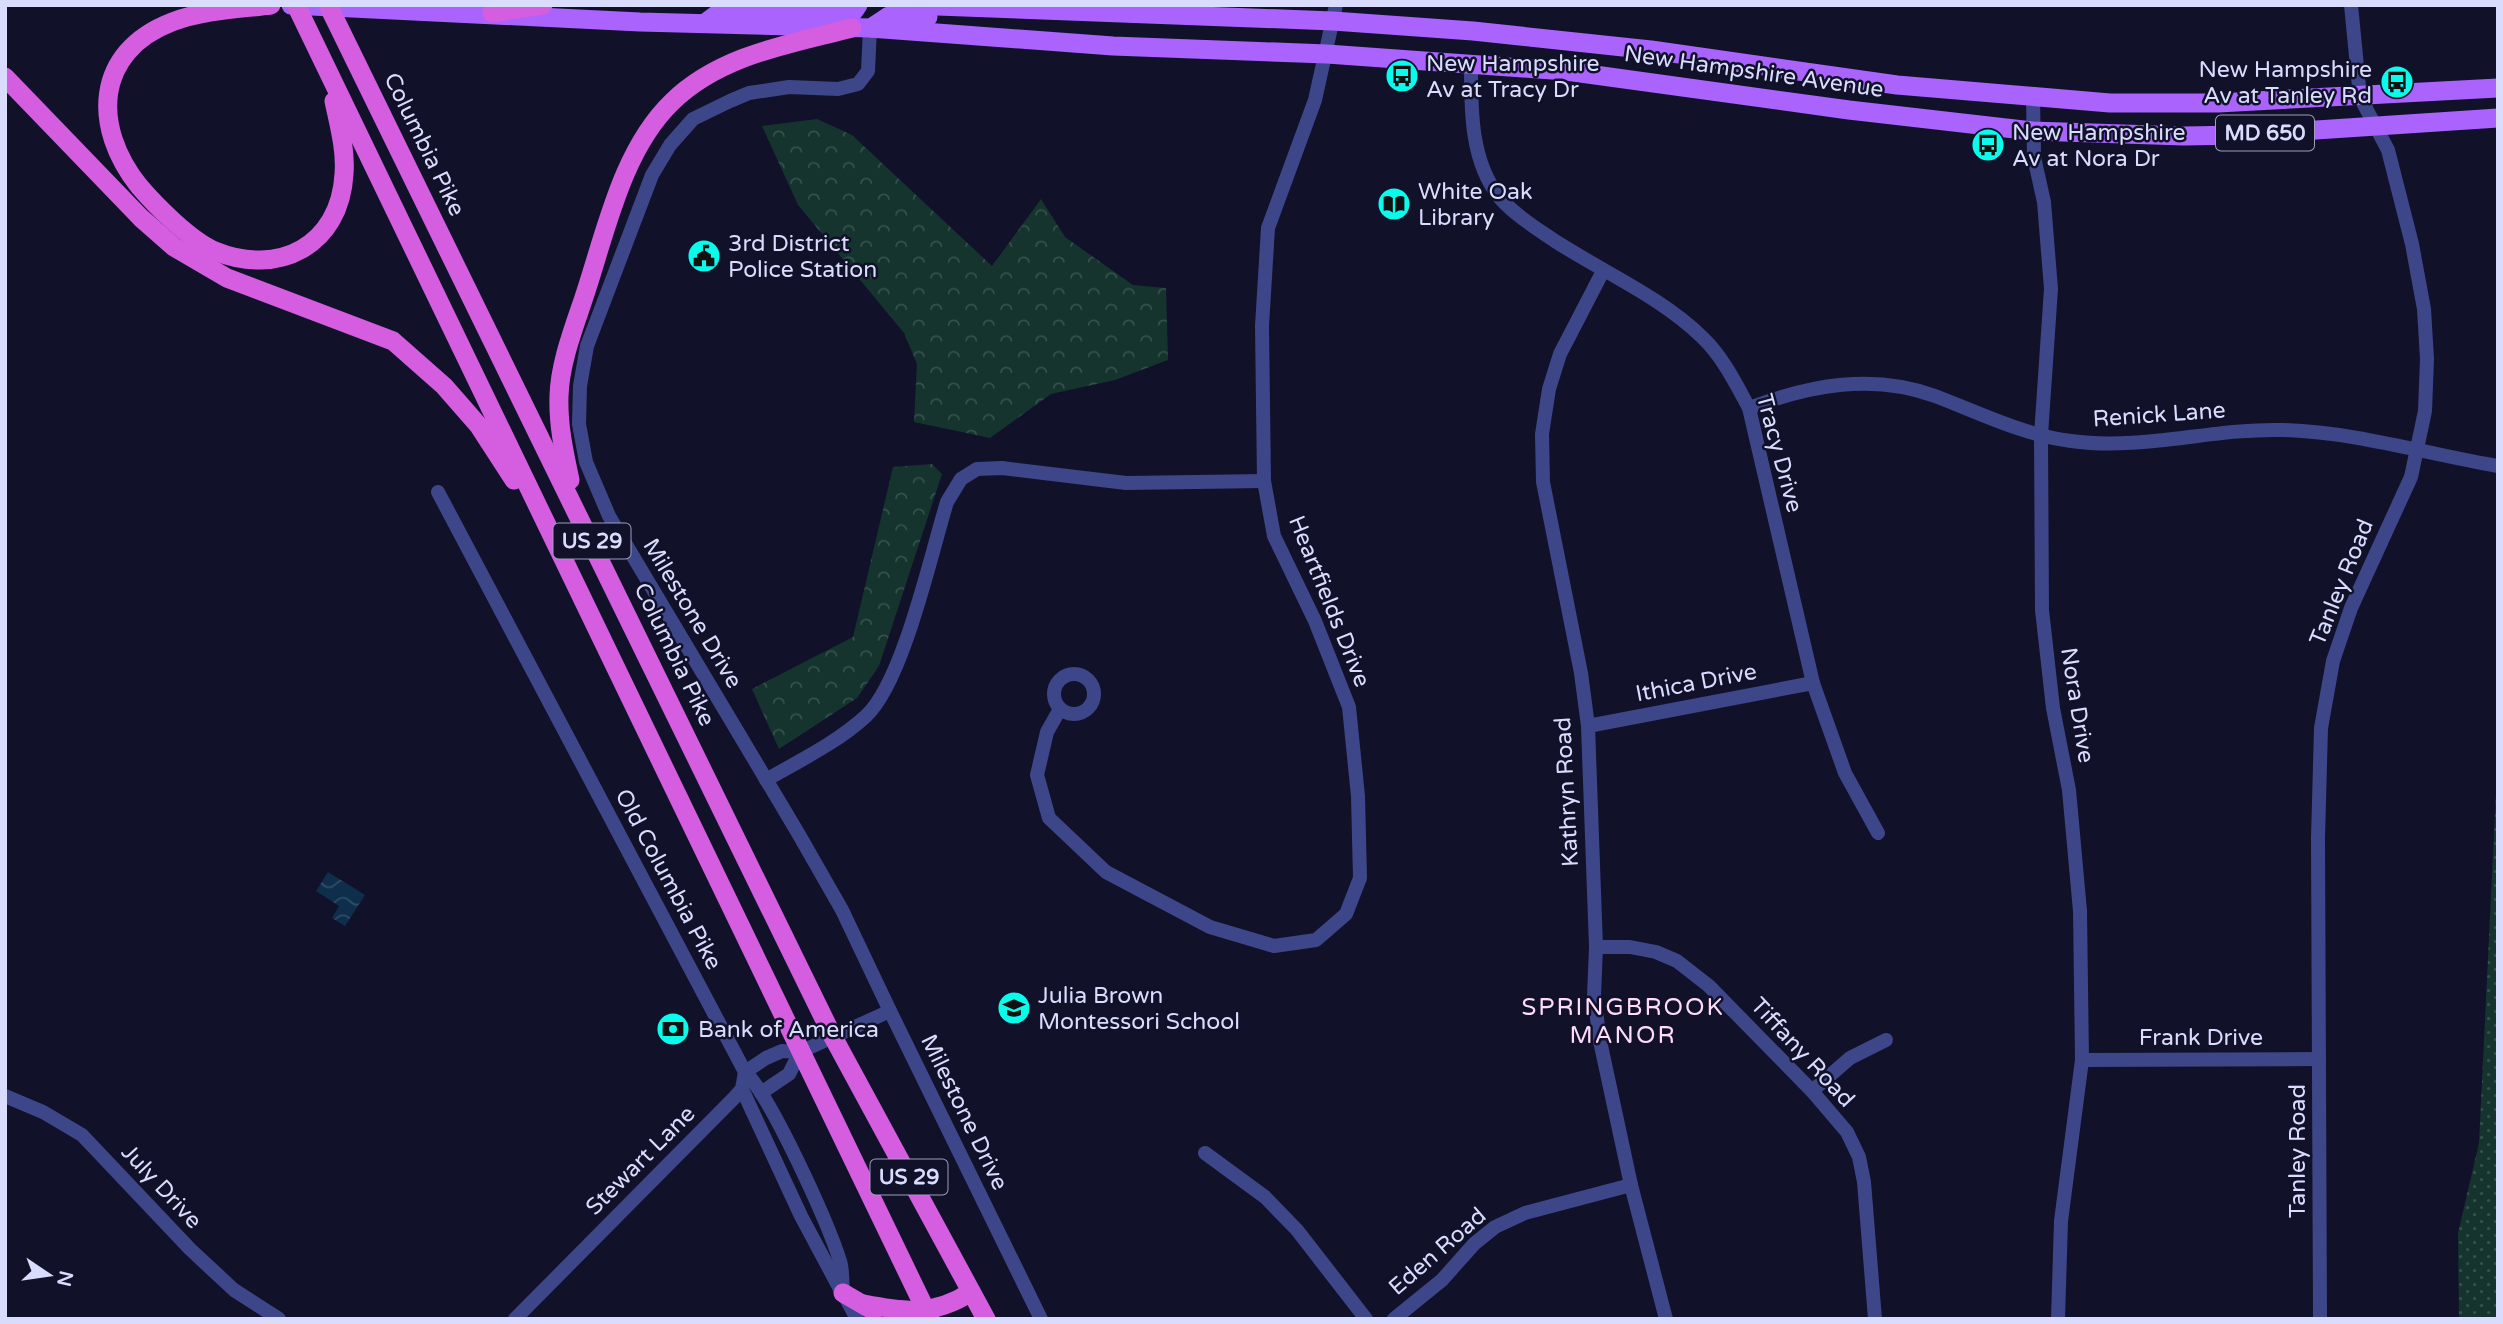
<svg xmlns="http://www.w3.org/2000/svg" width="2503" height="1324" viewBox="0 0 2503 1324" font-family="'Varela Round',sans-serif">
<style>
.grass{fill:url(#grass-dots)}
.forest{fill:url(#forest-crowns)}
.water{fill:url(#water-waves)}
.lines{fill:none;stroke-linecap:round;stroke-linejoin:round}
.minor{stroke:#3d4688;stroke-width:14}
.tertiary{stroke:#3d4688;stroke-width:14}
.primary{stroke:#aa63fd;stroke-width:19}
.trunk{stroke:#d45de0;stroke-width:19}
.labels{text-anchor:middle;stroke-width:5;stroke-linejoin:round;paint-order:stroke}
.shield{fill:#11112a;stroke:#9e9fbe;stroke-width:2}
.shield-label{font-size:21px;font-weight:bold;fill:#dadcfe}
.poi-label{font-size:23px;fill:#dadcfe;stroke:#11112a;text-anchor:start}
.street-label{font-size:23px;fill:#dadcfe;stroke:#11112a}
.neighbourhood-label{font-size:24px;letter-spacing:2px;fill:#fedcf8;stroke:#11112a}
</style>
<defs>
<pattern id="grass-dots" width="8" height="8" patternUnits="userSpaceOnUse" patternTransform="scale(1.75)"><rect width="8" height="8" fill="#14342d"/><path d="M2 2h.1M6 6h.1" fill="none" stroke="#36514c" stroke-width="1.8" stroke-linecap="round"/></pattern>
<pattern id="forest-crowns" width="20" height="18" patternUnits="userSpaceOnUse" patternTransform="scale(1.75)"><rect width="20" height="18" fill="#14342d"/><path d="M2 6a3 3 0 1 1 6 0M12 15a3 3 0 1 1 6 0" fill="none" stroke="#36514c"/></pattern>
<pattern id="water-waves" width="16" height="10" patternUnits="userSpaceOnUse" patternTransform="scale(1.75)"><rect width="16" height="10" fill="#0e2e4c"/><path d="M0 5q4-4 8 0t8 0" fill="none" stroke="#304c67"/></pattern>
</defs>
<rect width="100%" height="100%" fill="#11112a"/>
<path class="grass" d="M 2498,751 L 2498,1319 L 2459,1319 L 2458,1233 L 2479,1143 Z"/>
<g class="forest">
<path d="M 817,119 L 852,135 L 992,266 L 1041,199 L 1065,237 L 1133,285 L 1166,288 L 1168,360 L 1115,380 L 1051,394 L 990,438 L 914,422 L 917,364 L 904,333 L 798,205 L 762,126 Z"/>
<path d="M 932,464 L 942,474 L 879,666 L 857,698 L 779,749 L 752,689 L 853,637 L 893,467 Z"/>
</g>
<path class="water" d="M 328,872 L 365,895 L 345,926 L 332,918 L 339,906 L 316,891 Z"/>
<g class="lines">
<g class="minor">
<path d="M 1471,64 C 1471,108 1470,161 1500,198 C 1515,215 1536,228 1555,241 C 1603,272 1661,297 1702,337 C 1723,357 1736,384 1749,408 L 1813,683 L 1845,773 L 1878,833"/>
<path d="M 2033,97 L 2034,157 L 2044,202 L 2051,289 L 2041,435 L 2042,610 L 2053,708 L 2069,790 L 2080,911 L 2082,1060 L 2061,1221 L 2058,1319"/>
<path d="M 1603,271 L 1560,354 L 1549,389 L 1542,434 L 1543,482 L 1581,673 L 1588,726 L 1596,947 L 1594,996 L 1600,1041 L 1631,1185 L 1666,1319"/>
<path d="M 1749,408 C 1810,385 1873,373 1935,396 C 1980,413 2023,435 2071,441 C 2142,451 2212,428 2283,430 C 2355,432 2427,454 2498,466"/>
<path d="M 438,492 L 745,1072"/>
<circle cx="1074" cy="694" r="20"/>
<path d="M 1060,709 L 1047,732 L 1037,775 L 1049,818 L 1106,872 L 1210,927 L 1274,946 L 1316,940 L 1346,914 L 1360,878 L 1358,796 L 1349,707 L 1315,621 L 1274,536 L 1264,481 L 1262,326 L 1268,228 L 1315,100 L 1336,5"/>
<path d="M 1588,726 L 1813,683"/>
<path d="M 766,780 C 799,761 838,742 866,716 C 903,682 931,554 947,502 L 961,479 L 977,469 L 1002,468 L 1126,483 L 1264,481"/>
<path d="M 1596,947 L 1630,947 L 1656,952 L 1677,961 L 1709,986 L 1812,1091 L 1847,1132 L 1859,1157 L 1864,1182 L 1875,1319"/>
<path d="M 890,1011 L 1041,1319"/>
<path d="M 2082,1060 L 2319,1059"/>
<path d="M 1812,1091 L 1850,1058 L 1886,1040"/>
<path d="M 5,1096 L 43,1112 L 82,1135 L 190,1249 L 234,1290 L 279,1319"/>
<path d="M 1205,1153 L 1265,1197 L 1297,1230 L 1366,1319"/>
<path d="M 843,1293 L 857,1319"/>
<path d="M 1394,1319 L 1442,1280 L 1474,1244 L 1495,1227 L 1525,1213 L 1631,1185"/>
<path d="M 2320,1319 L 2318,838 L 2321,728 L 2333,661 L 2351,608 L 2411,477 L 2425,411 L 2427,359 L 2424,309 L 2412,244 L 2388,150 L 2360,97 L 2351,5"/>
</g>
<g class="tertiary">
<path d="M 745,1072 C 771,1096 828,1223 840,1261 C 843,1270 842,1283 843,1293"/>
<path d="M 742,1089 L 801,1216 L 840,1289"/>
<path d="M 761,1093 L 789,1074 L 800,1052"/>
<path d="M 515,1319 L 734,1098 L 742,1089 L 745,1072 L 766,1058 L 782,1051 L 800,1052 L 890,1011 L 842,910 L 798,833 L 609,516 L 586,462 L 579,424 L 580,386 L 587,346 L 652,175 L 670,145 L 693,119 L 730,101 L 749,93 L 789,87 L 838,89 L 858,84 L 868,71 L 870,28"/>
</g>
<g class="primary">
<path d="M 291,5 L 640,22 L 870,28 L 1113,46 L 1327,54 L 1566,71 L 1849,110 L 2032,131 L 2184,136 L 2241,135 L 2498,118"/>
<path d="M 910,5 L 1333,21 L 1473,31 L 1651,50 L 1897,85 L 2110,103 L 2218,103 L 2498,88"/>
<path d="M 705,23 L 725,8 L 851,15 L 858,5"/>
<path d="M 871,28 L 889,16 L 928,17"/>
</g>
<g class="trunk">
<path d="M 271,5 C 238,9 203,10 172,22 C 94,52 92,127 139,186 C 156,206 191,241 215,251 C 278,277 340,246 344,174 C 346,150 339,125 334,101"/>
<path d="M 296,5 L 930,1319"/>
<path d="M 328,5 L 832,1035 L 986,1319"/>
<path d="M 492,13 L 543,5"/>
<path d="M 5,77 L 141,218 L 174,247 L 227,278 L 393,341 L 444,386 L 479,426 L 514,480"/>
<path d="M 570,480 C 564,452 558,425 559,396 C 560,360 576,323 587,288 C 607,226 624,148 672,102 C 720,55 790,44 852,28"/>
<path d="M 843,1293 L 874,1311"/>
<path d="M 864,1304 C 905,1312 934,1316 971,1292"/>
</g>
</g>
<defs>
<symbol id="bus-disc" viewBox="-11 -11 22 22"><circle r="9.5" fill="#09fbec" stroke="#11112a"/><path d="M-5-6H5V4H4V6H2V4H-2V6H-4V4H-5ZM-3.5-4V0h7V-4ZM-3.5 1.2v1.5H-2V1.2ZM2 1.2v1.5H3.5V1.2Z" fill="#111"/></symbol>
<symbol id="library-disc" viewBox="-11 -11 22 22"><circle r="9.5" fill="#09fbec" stroke="#11112a"/><path d="M-6-4Q-3-5.5-.7-3.5V5Q-3 3-6 4ZM6-4Q3-5.5 .7-3.5V5Q3 3 6 4Z" fill="#111"/></symbol>
<symbol id="civic-disc" viewBox="-11 -11 22 22"><circle r="9.5" fill="#09fbec" stroke="#11112a"/><path d="M-.6-6.5H3V-4.5H.6V-3L4-1V1h2V6H-6V1h2V-1L-.6-3ZM-1.2 2.5V6h2.4V2.5Z" fill="#111"/></symbol>
<symbol id="school-disc" viewBox="-11 -11 22 22"><circle r="9.5" fill="#09fbec" stroke="#11112a"/><path d="M0-5L7-2L0 1L-7-2ZM-4 1L0 2.5L4 1V4Q0 6-4 4Z" fill="#111"/></symbol>
<symbol id="bank-disc" viewBox="-11 -11 22 22"><circle r="9.5" fill="#09fbec" stroke="#11112a"/><path d="M-6-4H6V4H-6ZM0-2.3a2.3 2.3 0 1 0 0 4.6a2.3 2.3 0 1 0 0-4.6Z" fill="#111"/></symbol>
</defs>
<g fill-rule="evenodd">
<use href="#bus-disc" x="1383" y="57" width="38" height="38"/>
<use href="#bus-disc" x="2378" y="63" width="38" height="38"/>
<use href="#bus-disc" x="1969" y="126" width="38" height="38"/>
<use href="#library-disc" x="1375" y="185" width="38" height="38"/>
<use href="#civic-disc" x="685" y="237" width="38" height="38"/>
<use href="#school-disc" x="995" y="989" width="38" height="38"/>
<use href="#bank-disc" x="654" y="1010" width="38" height="38"/>
</g>
<g class="labels">
<g class="shield">
<rect x="2216" y="115.5" width="98" height="35" rx="5"/>
<rect x="553.5" y="523.5" width="77" height="35" rx="5"/>
<rect x="870.5" y="1159.5" width="77" height="35" rx="5"/>
</g>
<g class="shield-label">
<text x="2265" y="140">MD 650</text>
<text x="592" y="548">US 29</text>
<text x="909" y="1184">US 29</text>
</g>
<g class="poi-label">
<text x="1426" y="71">New Hampshire<tspan x="1426" dy="26">Av at Tracy Dr</tspan></text>
<text x="2372" y="77" text-anchor="end">New Hampshire<tspan x="2372" dy="26">Av at Tanley Rd</tspan></text>
<text x="2012" y="140">New Hampshire<tspan x="2012" dy="26">Av at Nora Dr</tspan></text>
<text x="1418" y="199">White Oak<tspan x="1418" dy="26">Library</tspan></text>
<text x="728" y="251">3rd District<tspan x="728" dy="26">Police Station</tspan></text>
<text x="1038" y="1003">Julia Brown<tspan x="1038" dy="26">Montessori School</tspan></text>
<text x="698" y="1037">Bank of America</text>
</g>
<g class="street-label">
<text transform="translate(1754 71) rotate(8)" y="8">New Hampshire Avenue</text>
<text transform="translate(425 144) rotate(64)" y="8">Columbia Pike</text>
<text transform="translate(2159 414) rotate(-4)" y="8">Renick Lane</text>
<text transform="translate(1780 453) rotate(75)" y="8">Tracy Drive</text>
<text transform="translate(2341 582) rotate(-68)" y="8">Tanley Road</text>
<text transform="translate(1330 601) rotate(68)" y="8">Heartfields Drive</text>
<text transform="translate(693 613) rotate(59)" y="8">Milestone Drive</text>
<text transform="translate(675 654) rotate(64)" y="8">Columbia Pike</text>
<text transform="translate(1696 682) rotate(-11)" y="8">Ithica Drive</text>
<text transform="translate(2078 705) rotate(81)" y="8">Nora Drive</text>
<text transform="translate(1566 792) rotate(-93)" y="8">Kathryn Road</text>
<text transform="translate(669 879) rotate(62)" y="8">Old Columbia Pike</text>
<text x="2201" y="1045">Frank Drive</text>
<text transform="translate(1803 1052) rotate(47)" y="8">Tiffany Road</text>
<text transform="translate(965 1112) rotate(64)" y="8">Milestone Drive</text>
<text transform="translate(2297 1151) rotate(-90)" y="8">Tanley Road</text>
<text transform="translate(640 1160) rotate(-45)" y="8">Stewart Lane</text>
<text transform="translate(162 1186) rotate(47)" y="8">July Drive</text>
<text transform="translate(1437 1251) rotate(-41)" y="8">Eden Road</text>
</g>
<g class="neighbourhood-label">
<text x="1623" y="1015">SPRINGBROOK<tspan x="1623" dy="28">MANOR</tspan></text>
</g>
</g>
<rect width="2503" height="1324" fill="none" stroke="#dadcfe" stroke-width="14"/>
<g transform="translate(49 1275) rotate(103)" stroke="#11112a" stroke-width="5" paint-order="stroke">
<path d="M0-5L12 26L0 18L-12 26Z" fill="#dadcfe"/>
<text y="-10" font-size="19" font-weight="bold" text-anchor="middle" fill="#dadcfe">N</text>
</g>
</svg>
